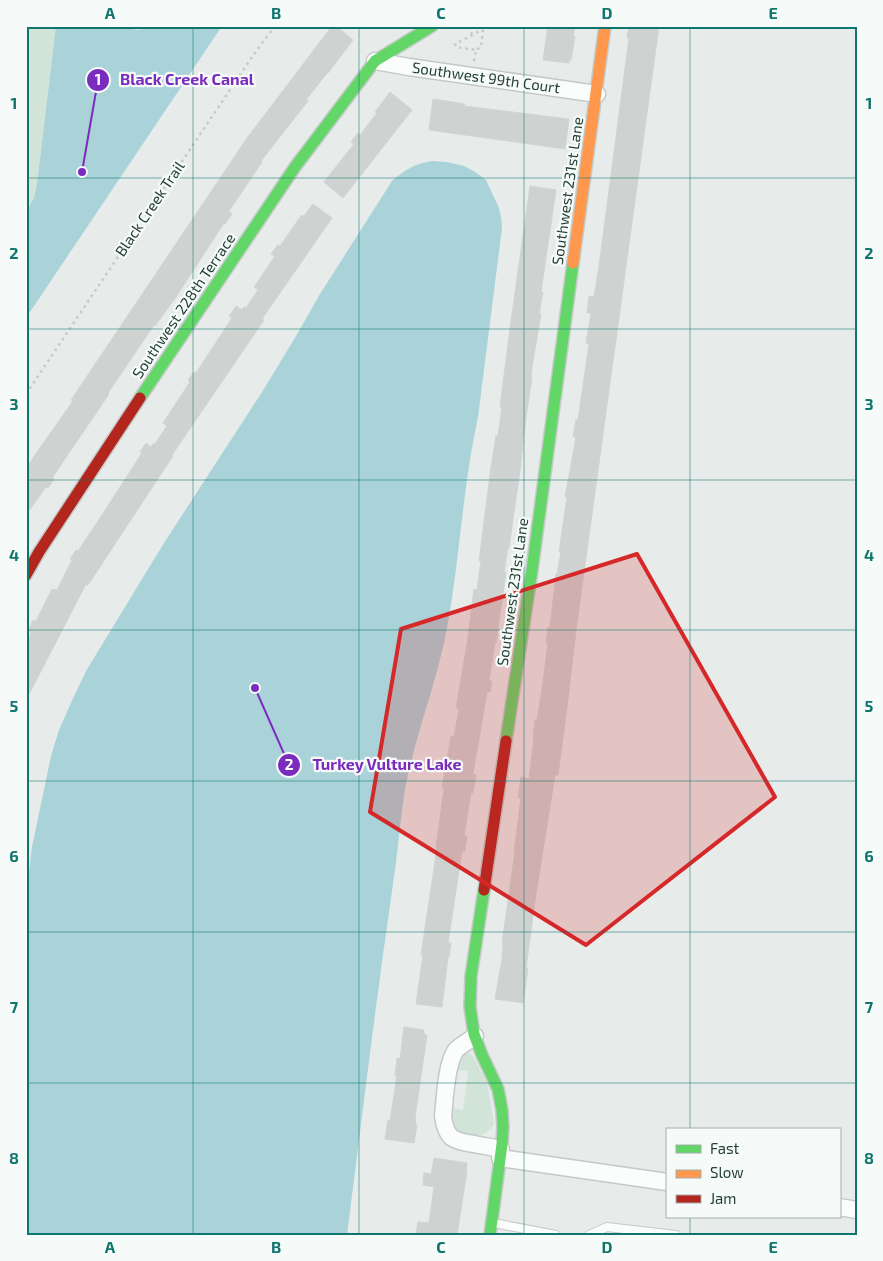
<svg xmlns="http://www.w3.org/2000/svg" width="883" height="1261" viewBox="0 0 883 1261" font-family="'Exo 2',sans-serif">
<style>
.green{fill:#d1e4d7}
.water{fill:#a9d3d8}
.building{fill:#ced3d1;stroke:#d0d5d3}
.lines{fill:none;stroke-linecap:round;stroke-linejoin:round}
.lane-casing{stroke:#c4c9c7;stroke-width:10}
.street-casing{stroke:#c4c9c7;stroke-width:19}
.fast-casing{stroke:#c3cac7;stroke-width:14}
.slow-casing{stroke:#c3cac7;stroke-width:14}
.jam-casing{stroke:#c3cac7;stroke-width:14}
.path{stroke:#c3cbc8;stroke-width:2.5;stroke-dasharray:2.5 4;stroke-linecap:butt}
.lane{stroke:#fbfcfc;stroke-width:8}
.street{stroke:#fbfcfc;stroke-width:16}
.fast{stroke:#63d668;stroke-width:11}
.slow{stroke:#ff974d;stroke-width:11}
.jam{stroke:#b3261e;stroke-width:11}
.marked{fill:#d62828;fill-opacity:0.2;stroke:#d62828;stroke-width:4;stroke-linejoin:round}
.grid{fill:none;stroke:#0f766e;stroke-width:1;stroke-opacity:0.55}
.labels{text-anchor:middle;stroke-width:4.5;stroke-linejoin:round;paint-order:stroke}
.street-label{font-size:15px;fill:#244038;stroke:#f6faf8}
.leader{fill:none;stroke:#7b2cbf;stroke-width:2}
.callout-dot{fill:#7b2cbf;stroke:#f6faf8;stroke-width:2}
.mark-label{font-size:15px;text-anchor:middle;font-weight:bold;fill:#fff}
.callout-label{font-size:16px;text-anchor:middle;font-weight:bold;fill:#7b2cbf;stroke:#f6faf8;stroke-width:4.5;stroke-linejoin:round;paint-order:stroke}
.neatline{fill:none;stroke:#0f766e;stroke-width:2}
.grid-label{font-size:16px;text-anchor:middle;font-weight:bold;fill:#0f766e}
</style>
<rect width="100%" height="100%" fill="#e7ecea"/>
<g class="green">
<path d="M 26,26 L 56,26 L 37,184 L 34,198 L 26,212 Z"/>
<path d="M 467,1053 L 472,1055 L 487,1082 L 494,1124 C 492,1126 491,1129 489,1130 C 478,1141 456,1136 452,1121 C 451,1117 452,1112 452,1108 L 463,1110 L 468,1071 L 457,1070 C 458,1063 460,1055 467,1053 Z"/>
</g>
<g class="water">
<path d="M 56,26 L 127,26 C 133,31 143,31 149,26 L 222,26 L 26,318 L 26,212 L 34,198 L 37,184 Z"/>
<path d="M 432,161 L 447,162 L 464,166 L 475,172 L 486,180 L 499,208 L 501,217 L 502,228 L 478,417 C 463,485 460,555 448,623 C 438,680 416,732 405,789 C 400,820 398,852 393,884 C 376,1000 362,1118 347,1235 L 26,1235 L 26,896 L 32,847 L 51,756 L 59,730 L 70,705 L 86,671 L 164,543 L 264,389 L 296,336 L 320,294 L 392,181 C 406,169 414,164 432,161 Z"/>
</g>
<g class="building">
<path d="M 332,26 L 336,26 L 353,40 L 328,73 L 327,73 L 306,100 L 308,101 L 261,161 L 262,162 L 229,211 L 232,214 L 225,224 L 224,223 L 176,297 L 155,326 L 154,325 L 108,393 L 109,394 L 52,478 L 54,479 L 48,488 L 46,487 L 26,515 L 26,468 L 73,401 L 71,400 L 247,138 Z"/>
<path d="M 548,26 L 575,26 L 573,36 L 575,36 L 571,60 L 569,60 L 569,63 L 543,60 Z"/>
<path d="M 629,26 L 659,26 L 576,631 L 567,708 L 558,775 L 555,775 L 536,894 L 526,968 L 528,968 L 523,1003 L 495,999 L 502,959 L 503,943 L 502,943 L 515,851 L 514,851 L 521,798 L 518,798 L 521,777 L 529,779 L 534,738 L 533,738 L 535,720 L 537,720 L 542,689 L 548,643 L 546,643 L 548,627 L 550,627 L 556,574 L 557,574 L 561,552 L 559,552 L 567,497 L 565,497 L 576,438 L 573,437 L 576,420 L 578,420 L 589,344 L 586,343 L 591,313 L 587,313 L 589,296 L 594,297 L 599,266 L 629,38 L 627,38 Z"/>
<path d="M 390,92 L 412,110 L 343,198 L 324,182 L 354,144 L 351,142 L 358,133 L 360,135 L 377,113 L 375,112 Z"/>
<path d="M 433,99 L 465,104 L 464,106 L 569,119 L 565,149 L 429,130 Z"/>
<path d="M 530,186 L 556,190 L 541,292 L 543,292 L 539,314 L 541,314 L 532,367 L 531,377 L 532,377 L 526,417 L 520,471 L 509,548 L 508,548 L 504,572 L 506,572 L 496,643 L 495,643 L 489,681 L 492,681 L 490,692 L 487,692 L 473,774 L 476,775 L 473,793 L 471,792 L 464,836 L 467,836 L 465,851 L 462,851 L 448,943 L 451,943 L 449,957 L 448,957 L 442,1007 L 416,1004 L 423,955 L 421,955 L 437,848 L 436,847 L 444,788 L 442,788 L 451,736 L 454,737 L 459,709 L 456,708 L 467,644 L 474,589 L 477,590 L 481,561 L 479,561 L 491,467 L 496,436 L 498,436 L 502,407 L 500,407 L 510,328 Z"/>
<path d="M 313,204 L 332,218 L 262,319 L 264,320 L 172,455 L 173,456 L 88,585 L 86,584 L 26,700 L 26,643 L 31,633 L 28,631 L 33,620 L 36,621 L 52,589 L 54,590 L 55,589 L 57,590 L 72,560 L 70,559 L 76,550 L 78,551 L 100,518 L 142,453 L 140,452 L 146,443 L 151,447 L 154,443 L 155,444 L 167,426 L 163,423 L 190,382 L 188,380 L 194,372 L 196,373 L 232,318 L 229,316 L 236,306 L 242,310 L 244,307 L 246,308 L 258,290 L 254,287 L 275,256 L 271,254 L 278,245 L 280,246 L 301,216 L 302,215 L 304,216 Z"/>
<path d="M 404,1027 L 424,1030 L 424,1034 L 427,1035 L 415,1117 L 416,1118 L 415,1124 L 417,1125 L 414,1143 L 385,1139 L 388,1120 L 390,1121 L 397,1076 L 395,1076 L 397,1058 L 400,1059 Z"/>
<path d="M 434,1158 L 467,1163 L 466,1171 L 467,1171 L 457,1235 L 423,1235 L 416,1234 L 418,1222 L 429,1223 L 434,1187 L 423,1185 L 424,1173 L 431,1174 Z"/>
</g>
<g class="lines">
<defs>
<g id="lane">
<path d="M 494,1223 L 556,1235"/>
<path d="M 589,1235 L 607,1227 L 676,1235"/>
</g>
<g id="street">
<path d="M 375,61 L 409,67 L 597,94"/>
<path d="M 475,1036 C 469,1041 461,1045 456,1050 C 446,1063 445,1099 443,1116 C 446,1138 452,1141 474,1144 C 483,1146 492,1147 501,1149"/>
<path d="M 500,1158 L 667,1182"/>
<path d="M 839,1207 L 857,1210"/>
</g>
<g id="fast">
<path d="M 140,398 L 295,167 L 375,61 L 432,26"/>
<path d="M 506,741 L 532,570 L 573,263"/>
<path d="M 484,890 L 471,976 L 470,1007 L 474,1034 L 482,1055 L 498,1089 L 502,1110 L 503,1127 L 502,1144 L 490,1235"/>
</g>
<path id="slow" d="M 573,263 L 605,26"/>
<g id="jam">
<path d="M 26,575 L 39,552 L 140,398"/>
<path d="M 484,890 L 506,741"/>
</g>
</defs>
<use href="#lane" class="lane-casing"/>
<use href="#street" class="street-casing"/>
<use href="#fast" class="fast-casing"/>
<use href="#slow" class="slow-casing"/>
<use href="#jam" class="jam-casing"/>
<g class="path">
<path d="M 469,26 L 472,34"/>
<path d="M 474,61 L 476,50 L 456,47 L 455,44 L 482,30 L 483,31 L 481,47 L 476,50"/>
<path d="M 26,394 L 254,54 L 275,26"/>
</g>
<use href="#lane" class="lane"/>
<use href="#street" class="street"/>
<use href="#fast" class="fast"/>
<use href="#slow" class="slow"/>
<use href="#jam" class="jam"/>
</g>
<path class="marked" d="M 637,554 L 775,797 L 586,945 L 370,812 L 401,629 Z"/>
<path class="grid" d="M 193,26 L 193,1235M 359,26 L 359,1235M 524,26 L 524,1235M 690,26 L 690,1130M 26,178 L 857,178M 26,329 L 857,329M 26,480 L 857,480M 26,630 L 857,630M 26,781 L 857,781M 26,932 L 857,932M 26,1083 L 857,1083M 690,1217 L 690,1235"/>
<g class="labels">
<g class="street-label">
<text transform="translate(486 78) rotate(8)" y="5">Southwest 99th Court</text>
<text transform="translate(568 191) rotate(-82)" y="5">Southwest 231st Lane</text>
<text transform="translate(150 209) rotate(-56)" y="5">Black Creek Trail</text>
<text transform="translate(184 306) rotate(-56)" y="5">Southwest 228th Terrace</text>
<text transform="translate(513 592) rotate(-82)" y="5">Southwest 231st Lane</text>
</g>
</g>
<path class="leader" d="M82 172L98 80M255 688L289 765"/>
<g class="callout-dot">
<circle cx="82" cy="172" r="5"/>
<circle cx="255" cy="688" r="5"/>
<circle cx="98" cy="80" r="12"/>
<circle cx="289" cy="765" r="12"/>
</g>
<g class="mark-label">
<text x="98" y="85">1</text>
<text x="289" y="770">2</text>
</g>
<g class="callout-label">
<text x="187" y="85">Black Creek Canal</text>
<text x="387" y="770">Turkey Vulture Lake</text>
</g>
<rect width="883" height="1261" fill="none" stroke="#f6faf8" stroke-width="55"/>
<rect x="666" y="1128" width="175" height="90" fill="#f6faf8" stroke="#a2b0ab"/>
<rect x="676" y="1145" width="25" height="8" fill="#63d668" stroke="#a2b0ab"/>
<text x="710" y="1154" font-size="15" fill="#244038">Fast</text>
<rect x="676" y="1170" width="25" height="8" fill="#ff974d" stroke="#a2b0ab"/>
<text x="710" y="1178" font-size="15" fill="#244038">Slow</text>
<rect x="676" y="1195" width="25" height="8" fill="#b3261e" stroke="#a2b0ab"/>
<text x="710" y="1204" font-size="15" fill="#244038">Jam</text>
<rect x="28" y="28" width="828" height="1206" class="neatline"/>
<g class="grid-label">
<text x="110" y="19">A</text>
<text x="276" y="19">B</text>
<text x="441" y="19">C</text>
<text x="607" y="19">D</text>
<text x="773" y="19">E</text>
<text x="14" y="109">1</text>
<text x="869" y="109">1</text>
<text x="14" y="259">2</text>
<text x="869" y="259">2</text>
<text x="14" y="410">3</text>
<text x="869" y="410">3</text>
<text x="14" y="561">4</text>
<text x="869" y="561">4</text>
<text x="14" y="712">5</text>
<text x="869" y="712">5</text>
<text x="14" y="862">6</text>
<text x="869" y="862">6</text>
<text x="14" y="1013">7</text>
<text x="869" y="1013">7</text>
<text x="14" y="1164">8</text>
<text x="869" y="1164">8</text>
<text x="110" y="1253">A</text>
<text x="276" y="1253">B</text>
<text x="441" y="1253">C</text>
<text x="607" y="1253">D</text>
<text x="773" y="1253">E</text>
</g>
</svg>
